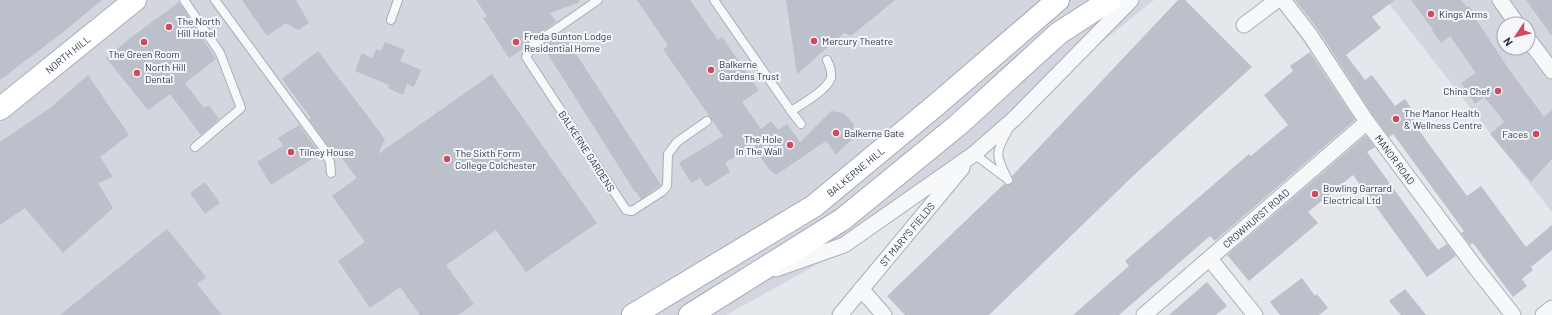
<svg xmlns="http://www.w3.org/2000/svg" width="1552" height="315" viewBox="0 0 1552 315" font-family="Barlow,sans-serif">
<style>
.built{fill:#d2d6de;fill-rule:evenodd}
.building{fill:#bbc0ca}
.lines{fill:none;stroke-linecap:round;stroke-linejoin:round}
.lane-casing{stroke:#a9aeb7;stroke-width:10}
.street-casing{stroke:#a9aeb7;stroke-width:17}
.secondary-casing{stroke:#a9aeb7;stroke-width:24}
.primary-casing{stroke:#a3abb8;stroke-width:24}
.lane{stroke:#f7f8fa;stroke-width:8}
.street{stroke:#f7f8fa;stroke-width:15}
.secondary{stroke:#fff;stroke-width:22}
.primary{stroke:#fff;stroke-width:22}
.poi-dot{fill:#d1495b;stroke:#f4f6f9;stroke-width:1.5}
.labels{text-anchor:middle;stroke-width:4;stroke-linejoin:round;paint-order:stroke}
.poi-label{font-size:10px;fill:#2b3445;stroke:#f4f6f9;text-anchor:start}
.street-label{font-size:10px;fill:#2b3445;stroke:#f4f6f9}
</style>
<rect width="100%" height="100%" fill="#e4e7ec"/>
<g class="built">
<path d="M 0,0 L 1154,0 L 845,249 L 726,315 L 0,315 Z"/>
<path d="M 1386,0 L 1552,0 L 1552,212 ZM 1504,24 L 1528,24 L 1528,48 L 1504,48 Z"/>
</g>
<g class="building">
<path d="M 0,0 L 102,0 L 62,33 L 0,80 Z"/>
<path d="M 242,0 L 296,0 L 309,23 L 298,30 L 286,23 L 267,36 Z"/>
<path d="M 476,0 L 579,0 L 580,2 L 550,13 L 556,22 L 530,40 L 525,48 L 509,58 L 483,18 L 487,16 Z"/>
<path d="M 637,0 L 690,0 L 718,40 L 722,37 L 759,90 L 742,102 L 761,129 L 771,121 L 778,130 L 787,124 L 800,142 L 831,111 L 843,113 L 854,124 L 852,139 L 836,155 L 826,141 L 776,175 L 769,169 L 752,146 L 725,163 L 730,172 L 706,187 L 700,178 L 691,183 L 679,163 L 723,136 L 663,49 L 668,46 Z"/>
<path d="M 786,0 L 895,0 L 851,36 L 844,33 L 797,74 Z"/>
<path d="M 1178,0 L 1185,0 L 1252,67 L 1132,177 L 989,315 L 905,315 L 887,296 L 1004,184 L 1008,185 L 1012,183 L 1013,180 L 1012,176 Z"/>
<path d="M 1295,0 L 1395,0 L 1372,17 L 1381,28 L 1346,55 L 1365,80 L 1372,75 L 1395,106 L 1405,99 L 1417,117 L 1412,121 L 1467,196 L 1481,186 L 1526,247 L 1552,225 L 1552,250 L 1531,267 L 1533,270 L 1522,279 L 1527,286 L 1513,297 L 1473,243 L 1470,245 L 1461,233 L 1464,231 L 1393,134 L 1389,137 L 1374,117 L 1318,30 Z"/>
<path d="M 1411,0 L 1461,0 L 1467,7 L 1469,6 L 1477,17 L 1475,18 L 1508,68 L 1544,117 L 1552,110 L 1552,159 L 1531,182 L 1490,134 L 1504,122 L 1495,110 L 1484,97 L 1475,104 L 1461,83 L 1476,73 L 1450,36 L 1441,43 L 1432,31 L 1433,30 Z"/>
<path d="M 1526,0 L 1552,0 L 1552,36 Z"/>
<path d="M 179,2 L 216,59 L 185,83 L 204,108 L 209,105 L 219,119 L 201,135 L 170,94 L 148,110 L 106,58 L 129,39 Z"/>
<path d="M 562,32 L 661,185 L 641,199 L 636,192 L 635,192 L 542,45 Z"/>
<path d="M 385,42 L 405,50 L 400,61 L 421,70 L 414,87 L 407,84 L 403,95 L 388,88 L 389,85 L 355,71 L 362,53 L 372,58 L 376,49 L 381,51 Z"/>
<path d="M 318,51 L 385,139 L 378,154 L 492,74 L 597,223 L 526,272 L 496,230 L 446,265 L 474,304 L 458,315 L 420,315 L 400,287 L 370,308 L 338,261 L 365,242 L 332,196 L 357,178 L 333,147 L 330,149 L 309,119 L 311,118 L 282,79 Z"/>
<path d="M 1310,52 L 1355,120 L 1215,241 L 1210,236 L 1119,315 L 1073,315 L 1129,266 L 1125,261 L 1249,154 L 1251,156 L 1288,125 L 1264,95 L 1293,71 L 1290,66 Z"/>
<path d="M 88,75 L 129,135 L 100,157 L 113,177 L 98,183 L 113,208 L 63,253 L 25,208 L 0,225 L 0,142 L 50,108 Z"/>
<path d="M 299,125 L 320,154 L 271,185 L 257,162 L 283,146 L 278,138 Z"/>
<path d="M 1366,135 L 1375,147 L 1367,152 L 1438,250 L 1447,244 L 1456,256 L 1427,277 L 1353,175 L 1308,212 L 1318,223 L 1249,281 L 1227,255 Z"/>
<path d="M 205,182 L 220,203 L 205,214 L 190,193 Z"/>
<path d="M 167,229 L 206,277 L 197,284 L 222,315 L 60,315 Z"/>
<path d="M 1302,278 L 1315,296 L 1317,294 L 1328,308 L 1319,315 L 1280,315 L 1270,302 Z"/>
<path d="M 1207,282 L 1227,306 L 1216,315 L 1169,315 Z"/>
<path d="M 1405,289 L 1426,315 L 1401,315 L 1389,301 Z"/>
</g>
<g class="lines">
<defs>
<g id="lane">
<path d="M 184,0 L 220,53 L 241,108 L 195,147"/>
<path d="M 215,0 L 324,149 L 330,162 L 331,173"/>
<path d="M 598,0 L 533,45 L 526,57 L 626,210 L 632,211 L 663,191 L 667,186 L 668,154 L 677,142 L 707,121"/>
<path d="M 714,0 L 791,111 L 801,124"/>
<path d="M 391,20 L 398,0"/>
<path d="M 791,111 C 801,105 827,90 831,78 C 832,72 830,66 827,60"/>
<path d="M 974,154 L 1006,178"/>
<path d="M 1008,180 C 996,156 994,154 1008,130"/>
</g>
<g id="street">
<path id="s1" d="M 1283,0 L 1310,35 L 1367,122 L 1476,268 L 1513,315"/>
<path d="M 1500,0 L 1517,24"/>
<path d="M 1244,25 L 1277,0"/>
<path d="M 1528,39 L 1552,71"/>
<path d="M 1210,259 L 1255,315"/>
<path d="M 776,269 L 844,245 L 974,154 L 1015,118 L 1131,0"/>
<path d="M 861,289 L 884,315"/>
<path id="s2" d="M 840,315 L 962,168"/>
<path id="s3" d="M 1144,315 L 1367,122"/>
<path d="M 1543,315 L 1552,308"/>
</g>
<g id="secondary">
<path id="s4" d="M 0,109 L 135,0"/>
</g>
<g id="primary">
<path id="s5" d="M 633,315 L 814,206 L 936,105 L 1058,0"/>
<path d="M 690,315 L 843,219 L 958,125 L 1059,33 L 1110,0"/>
</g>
</defs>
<use href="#lane" class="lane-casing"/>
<use href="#street" class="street-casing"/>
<use href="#secondary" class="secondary-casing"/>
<use href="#primary" class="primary-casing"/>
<use href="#lane" class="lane"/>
<use href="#street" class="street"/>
<use href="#secondary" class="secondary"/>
<use href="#primary" class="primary"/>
</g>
<g class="poi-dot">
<circle cx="1431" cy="14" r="4"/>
<circle cx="169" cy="27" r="4"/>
<circle cx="814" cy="41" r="4"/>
<circle cx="144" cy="42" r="4"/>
<circle cx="516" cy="42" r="4"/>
<circle cx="711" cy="70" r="4"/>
<circle cx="137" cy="73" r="4"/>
<circle cx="1498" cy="91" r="4"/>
<circle cx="1396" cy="119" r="4"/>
<circle cx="836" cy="133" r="4"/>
<circle cx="1536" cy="134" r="4"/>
<circle cx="790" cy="145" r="4"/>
<circle cx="291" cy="152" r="4"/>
<circle cx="447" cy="159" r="4"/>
<circle cx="1315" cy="194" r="4"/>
</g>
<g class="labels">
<g class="poi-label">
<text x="1439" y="18">Kings Arms</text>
<text x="177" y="25">The North<tspan x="177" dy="12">Hill Hotel</tspan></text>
<text x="524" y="40">Freda Gunton Lodge<tspan x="524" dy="12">Residential Home</tspan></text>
<text x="822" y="45">Mercury Theatre</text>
<text x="144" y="58" text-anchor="middle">The Green Room</text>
<text x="719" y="68">Balkerne<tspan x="719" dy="12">Gardens Trust</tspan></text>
<text x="145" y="71">North Hill<tspan x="145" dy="12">Dental</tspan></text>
<text x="1490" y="95" text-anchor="end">China Chef</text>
<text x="1404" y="117">The Manor Health<tspan x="1404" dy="12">&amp; Wellness Centre</tspan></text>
<text x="844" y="137">Balkerne Gate</text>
<text x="1528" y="138" text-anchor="end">Faces</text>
<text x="782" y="143" text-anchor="end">The Hole<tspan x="782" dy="12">In The Wall</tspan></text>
<text x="299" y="156">Tilney House</text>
<text x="455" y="157">The Sixth Form<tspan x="455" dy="12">College Colchester</tspan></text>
<text x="1323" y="192">Bowling Garrard<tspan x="1323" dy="12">Electrical Ltd</tspan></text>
</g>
<g class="street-label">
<text dy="4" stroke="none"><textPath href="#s4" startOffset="87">NORTH HILL</textPath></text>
<text transform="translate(587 151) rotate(57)" y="4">BALKERNE GARDENS</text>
<text dy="4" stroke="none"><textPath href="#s1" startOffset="195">MANOR ROAD</textPath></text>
<text dy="4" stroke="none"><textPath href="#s5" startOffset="265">BALKERNE HILL</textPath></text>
<text dy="4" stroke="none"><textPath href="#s3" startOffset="148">CROWHURST ROAD</textPath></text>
<text dy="4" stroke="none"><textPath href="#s2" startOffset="105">ST MARY'S FIELDS</textPath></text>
</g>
</g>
<g transform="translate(1516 36) rotate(235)"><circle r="19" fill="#f4f6f9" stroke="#a4a8b1"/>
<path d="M0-3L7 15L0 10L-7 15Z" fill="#d1495b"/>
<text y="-6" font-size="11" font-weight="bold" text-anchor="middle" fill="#2b3445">N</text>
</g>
</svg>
